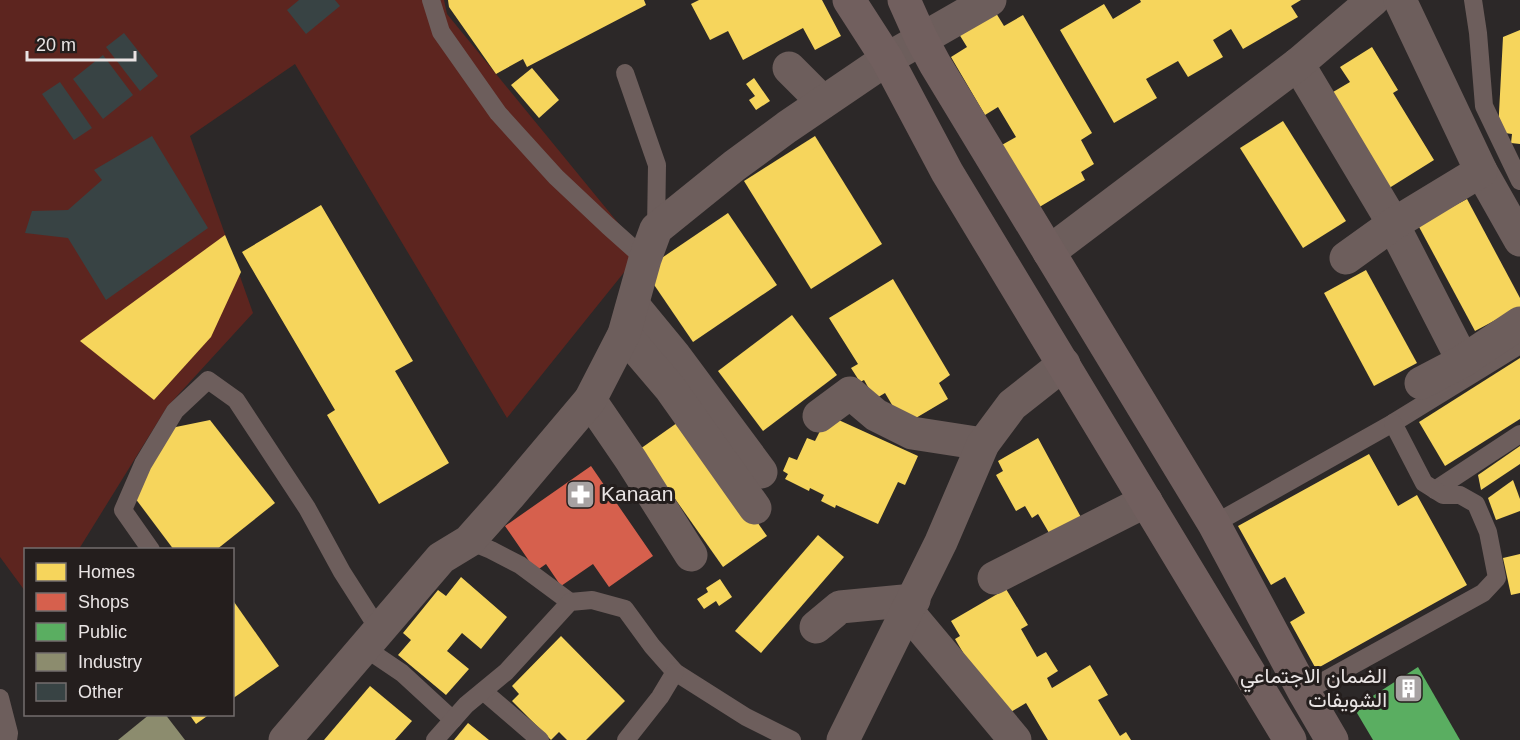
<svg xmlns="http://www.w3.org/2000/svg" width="1520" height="740" viewBox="0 0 1520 740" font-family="Helvetica,Vazirmatn,sans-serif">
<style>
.green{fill:#5d251f}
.homes{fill:#f6d55c}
.shops{fill:#d6604d}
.public{fill:#5aae61}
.industry{fill:#8c8c6e}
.building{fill:#384344}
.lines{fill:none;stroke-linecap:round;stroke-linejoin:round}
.lane{stroke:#6d5e5c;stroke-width:18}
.street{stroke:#6d5e5c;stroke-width:33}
.secondary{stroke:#715f5e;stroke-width:33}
.labels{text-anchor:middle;stroke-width:6;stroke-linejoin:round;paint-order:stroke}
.poi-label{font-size:21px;fill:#e9e4e4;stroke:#241e1d;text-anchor:start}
</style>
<rect width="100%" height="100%" fill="#2c2828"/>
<path class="green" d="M 0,0 L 444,0 L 447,14 L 628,235 L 634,260 L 507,418 L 295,64 L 190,136 L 253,313 L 167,407 L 79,549 L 26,550 L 25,591 L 0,557 Z"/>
<g class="homes">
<path d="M 448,0 L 644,0 L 646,5 L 527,67 L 523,59 L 496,74 L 449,7 Z"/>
<path d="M 699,0 L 822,0 L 841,36 L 815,50 L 803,28 L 743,60 L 728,31 L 710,40 L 691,4 Z"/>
<path d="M 1140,0 L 1301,0 L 1291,6 L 1298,17 L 1243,49 L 1231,29 L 1213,40 L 1223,57 L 1188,77 L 1178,61 L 1146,79 L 1157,98 L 1114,123 L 1060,30 L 1104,4 L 1113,19 L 1141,2 Z"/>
<path d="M 996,13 L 1004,26 L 1023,15 L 1092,133 L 1081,140 L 1094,164 L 1081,172 L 1085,180 L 1036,209 L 1000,146 L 1016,137 L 998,107 L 985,115 L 951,57 L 967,47 L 959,34 Z"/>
<path d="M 1520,30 L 1520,144 L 1511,143 L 1512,134 L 1498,132 L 1503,37 Z"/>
<path d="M 1372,47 L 1398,90 L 1393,93 L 1434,160 L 1386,190 L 1328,95 L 1350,82 L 1340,67 Z"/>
<path d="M 532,68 L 559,100 L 539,118 L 511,85 Z"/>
<path d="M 754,78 L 770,101 L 756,110 L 749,100 L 755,96 L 746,84 Z"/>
<path d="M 1283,121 L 1346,221 L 1303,248 L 1240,148 Z"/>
<path d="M 815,136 L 882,244 L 811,289 L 744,181 Z"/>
<path d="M 1467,199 L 1520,298 L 1520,307 L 1475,331 L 1418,225 Z"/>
<path d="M 321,205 L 413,361 L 395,371 L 449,463 L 379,504 L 327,415 L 335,410 L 242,252 Z"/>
<path d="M 728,213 L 777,285 L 693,342 L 644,270 Z"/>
<path d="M 225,235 L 241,272 L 211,337 L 154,400 L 80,341 Z"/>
<path d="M 1366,270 L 1417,363 L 1374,386 L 1324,293 Z"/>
<path d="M 893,279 L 950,375 L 939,383 L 948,399 L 904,425 L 885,393 L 875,399 L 864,380 L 860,382 L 851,368 L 858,364 L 829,318 Z"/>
<path d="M 792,315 L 837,375 L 763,431 L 718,371 Z"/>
<path d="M 1520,358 L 1520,419 L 1445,466 L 1419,422 Z"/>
<path d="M 832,417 L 918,456 L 905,485 L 898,482 L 878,524 L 836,505 L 835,508 L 821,501 L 824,495 L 810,488 L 809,491 L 785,479 L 788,474 L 783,471 L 789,457 L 797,460 L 807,438 L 815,441 L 823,425 Z"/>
<path d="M 684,418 L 767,536 L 723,567 L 640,449 Z"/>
<path d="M 210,420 L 275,503 L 216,550 L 174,550 L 132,494 L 171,428 Z"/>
<path d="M 1038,438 L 1083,521 L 1052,538 L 1038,514 L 1032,518 L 1025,506 L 1016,511 L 996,475 L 1003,471 L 998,461 Z"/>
<path d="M 1520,446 L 1520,464 L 1481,490 L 1478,475 Z"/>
<path d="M 1369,454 L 1398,506 L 1417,495 L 1467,585 L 1316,669 L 1290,622 L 1305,613 L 1285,577 L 1271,585 L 1238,526 Z"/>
<path d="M 1513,480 L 1520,499 L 1520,511 L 1496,520 L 1488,498 Z"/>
<path d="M 818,535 L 844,557 L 761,653 L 735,631 Z"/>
<path d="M 1520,554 L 1520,593 L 1511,595 L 1503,558 Z"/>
<path d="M 461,577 L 507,617 L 481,649 L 462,633 L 447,651 L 469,669 L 446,695 L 398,655 L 411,640 L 403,633 L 438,590 L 446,596 Z"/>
<path d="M 720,579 L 732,597 L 719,606 L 716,601 L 704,609 L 697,599 L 708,592 L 706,588 Z"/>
<path d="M 1006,589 L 1028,625 L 1021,629 L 1037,657 L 1046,652 L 1058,671 L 1047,678 L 1052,688 L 1090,665 L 1108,695 L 1098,700 L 1120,736 L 1126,732 L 1131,740 L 1048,740 L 1026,703 L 1004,716 L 974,671 L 955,639 L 960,636 L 951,621 Z"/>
<path d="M 232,599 L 279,666 L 232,699 Z"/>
<path d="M 561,636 L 625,701 L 586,740 L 567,740 L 559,732 L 551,740 L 512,701 L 519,694 L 512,686 Z"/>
<path d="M 370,686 L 412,721 L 395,740 L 324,740 Z"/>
<path d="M 189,714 L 210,714 L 196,724 Z"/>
<path d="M 468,723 L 489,740 L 454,740 Z"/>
</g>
<path class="shops" d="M 591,466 L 653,556 L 609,587 L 593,564 L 561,586 L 546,564 L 536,571 L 505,526 Z"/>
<path class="public" d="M 1418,667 L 1460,740 L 1373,740 L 1354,708 Z"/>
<path class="industry" d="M 150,714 L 165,714 L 185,740 L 118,740 Z"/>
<g class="building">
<path d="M 299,0 L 335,0 L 340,6 L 306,34 L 287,10 Z"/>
<path d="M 124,33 L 158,76 L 140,91 L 106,47 Z"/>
<path d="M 103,55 L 133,95 L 103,119 L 73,79 Z"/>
<path d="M 60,82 L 92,128 L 74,140 L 42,94 Z"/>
<path d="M 152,136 L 208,228 L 106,300 L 68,238 L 25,233 L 32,211 L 68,210 L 102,180 L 94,170 Z"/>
</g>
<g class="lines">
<g class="lane">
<path d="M 431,0 L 441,32 L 498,113 L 556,177 L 608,226 L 645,259"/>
<path d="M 1473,0 L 1478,33 L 1484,106 L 1520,181"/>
<path d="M 625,73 L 657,165 L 656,229"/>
<path d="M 1435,490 L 1520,434"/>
<path d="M 1214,524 L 1393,423 L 1520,345"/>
<path d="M 469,541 L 491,550 L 520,565 L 570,602"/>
<path d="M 151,550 L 123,510 L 143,464 L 175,411 L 208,380 L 236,400 L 307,508 L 342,572 L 379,630"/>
<path d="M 365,648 L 402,673 L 453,720"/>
<path d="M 483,691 L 540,740"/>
<path d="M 1304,692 L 1483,593 L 1497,578 L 1488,532 L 1476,504 L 1460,495 L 1443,495 L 1424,483 L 1393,423"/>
<path d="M 0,698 L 9,733 L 8,740"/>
<path d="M 435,740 L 466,705 L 506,672 L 570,602 L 592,600 L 625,609 L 652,646 L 675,672 L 746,717 L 792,740"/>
<path d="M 626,740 L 660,697 L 675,672"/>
</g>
<g class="street">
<path d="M 1298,64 L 1387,213 L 1463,361"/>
<path d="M 789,68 L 823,102"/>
<path d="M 1481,171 L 1520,240"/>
<path d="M 1049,252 L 1298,64 L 1373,0"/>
<path d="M 1346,258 L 1392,225 L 1481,171 L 1400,0"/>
<path d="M 633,305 L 675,356 L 761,472"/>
<path d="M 624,334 L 670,388 L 755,508"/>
<path d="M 1421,383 L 1463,361 L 1520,323"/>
<path d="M 590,400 L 631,460 L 691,555"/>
<path d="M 819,416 L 850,393 L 876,415 L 912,433 L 983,444"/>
<path d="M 994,578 L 1146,501"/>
<path d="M 908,612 L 1015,740"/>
<path d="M 816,627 L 840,607 L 914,600"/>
<path d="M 285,740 L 441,558 L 469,541 L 509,496 L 590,400 L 624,334 L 645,259 L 656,229 L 734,166 L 787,127 L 887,59 L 990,0"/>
<path d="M 843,740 L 941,542 L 983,444 L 1012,405 L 1064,364"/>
</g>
<g class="secondary">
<path d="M 849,0 L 887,59 L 947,172 L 1290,740"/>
<path d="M 904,0 L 921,38 L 935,64 L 1214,524 L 1304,692 L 1332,740"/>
</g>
</g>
<defs>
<symbol id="pharmacy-square" viewBox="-11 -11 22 22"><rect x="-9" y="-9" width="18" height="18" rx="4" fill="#a7a2a2" stroke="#241e1d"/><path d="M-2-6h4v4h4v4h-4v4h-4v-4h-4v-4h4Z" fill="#fff"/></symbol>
<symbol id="building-square" viewBox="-11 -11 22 22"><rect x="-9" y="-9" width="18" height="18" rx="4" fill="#a7a2a2" stroke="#241e1d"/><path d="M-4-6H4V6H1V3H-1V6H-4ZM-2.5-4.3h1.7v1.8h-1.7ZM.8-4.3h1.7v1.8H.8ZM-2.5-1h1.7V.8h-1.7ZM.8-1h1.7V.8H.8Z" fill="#fff"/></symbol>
</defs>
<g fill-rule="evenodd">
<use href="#pharmacy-square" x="564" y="478" width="33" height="33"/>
<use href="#building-square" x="1392" y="672" width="33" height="33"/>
</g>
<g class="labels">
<g class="poi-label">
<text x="601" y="501">Kanaan</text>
<text x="1387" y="683" text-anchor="end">الضمان الاجتماعي<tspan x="1387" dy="24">الشويفات</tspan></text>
</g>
</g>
<rect x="24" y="548" width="210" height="168" fill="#241e1d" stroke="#736d6d" stroke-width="1.5"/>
<rect x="36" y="563" width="30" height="18" fill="#f6d55c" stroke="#736d6d" stroke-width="1.5"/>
<text x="78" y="578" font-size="18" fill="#e9e4e4">Homes</text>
<rect x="36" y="593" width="30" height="18" fill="#d6604d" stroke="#736d6d" stroke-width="1.5"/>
<text x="78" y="608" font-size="18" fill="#e9e4e4">Shops</text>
<rect x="36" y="623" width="30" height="18" fill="#5aae61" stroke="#736d6d" stroke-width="1.5"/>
<text x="78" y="638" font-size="18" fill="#e9e4e4">Public</text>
<rect x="36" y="653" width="30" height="18" fill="#8c8c6e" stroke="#736d6d" stroke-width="1.5"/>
<text x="78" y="668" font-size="18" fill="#e9e4e4">Industry</text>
<rect x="36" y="683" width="30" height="18" fill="#384344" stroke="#736d6d" stroke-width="1.5"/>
<text x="78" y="698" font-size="18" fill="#e9e4e4">Other</text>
<path d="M27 51v9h108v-9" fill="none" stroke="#e9e4e4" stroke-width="3"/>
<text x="36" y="51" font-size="18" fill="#e9e4e4" stroke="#241e1d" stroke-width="4.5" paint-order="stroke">20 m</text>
</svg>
